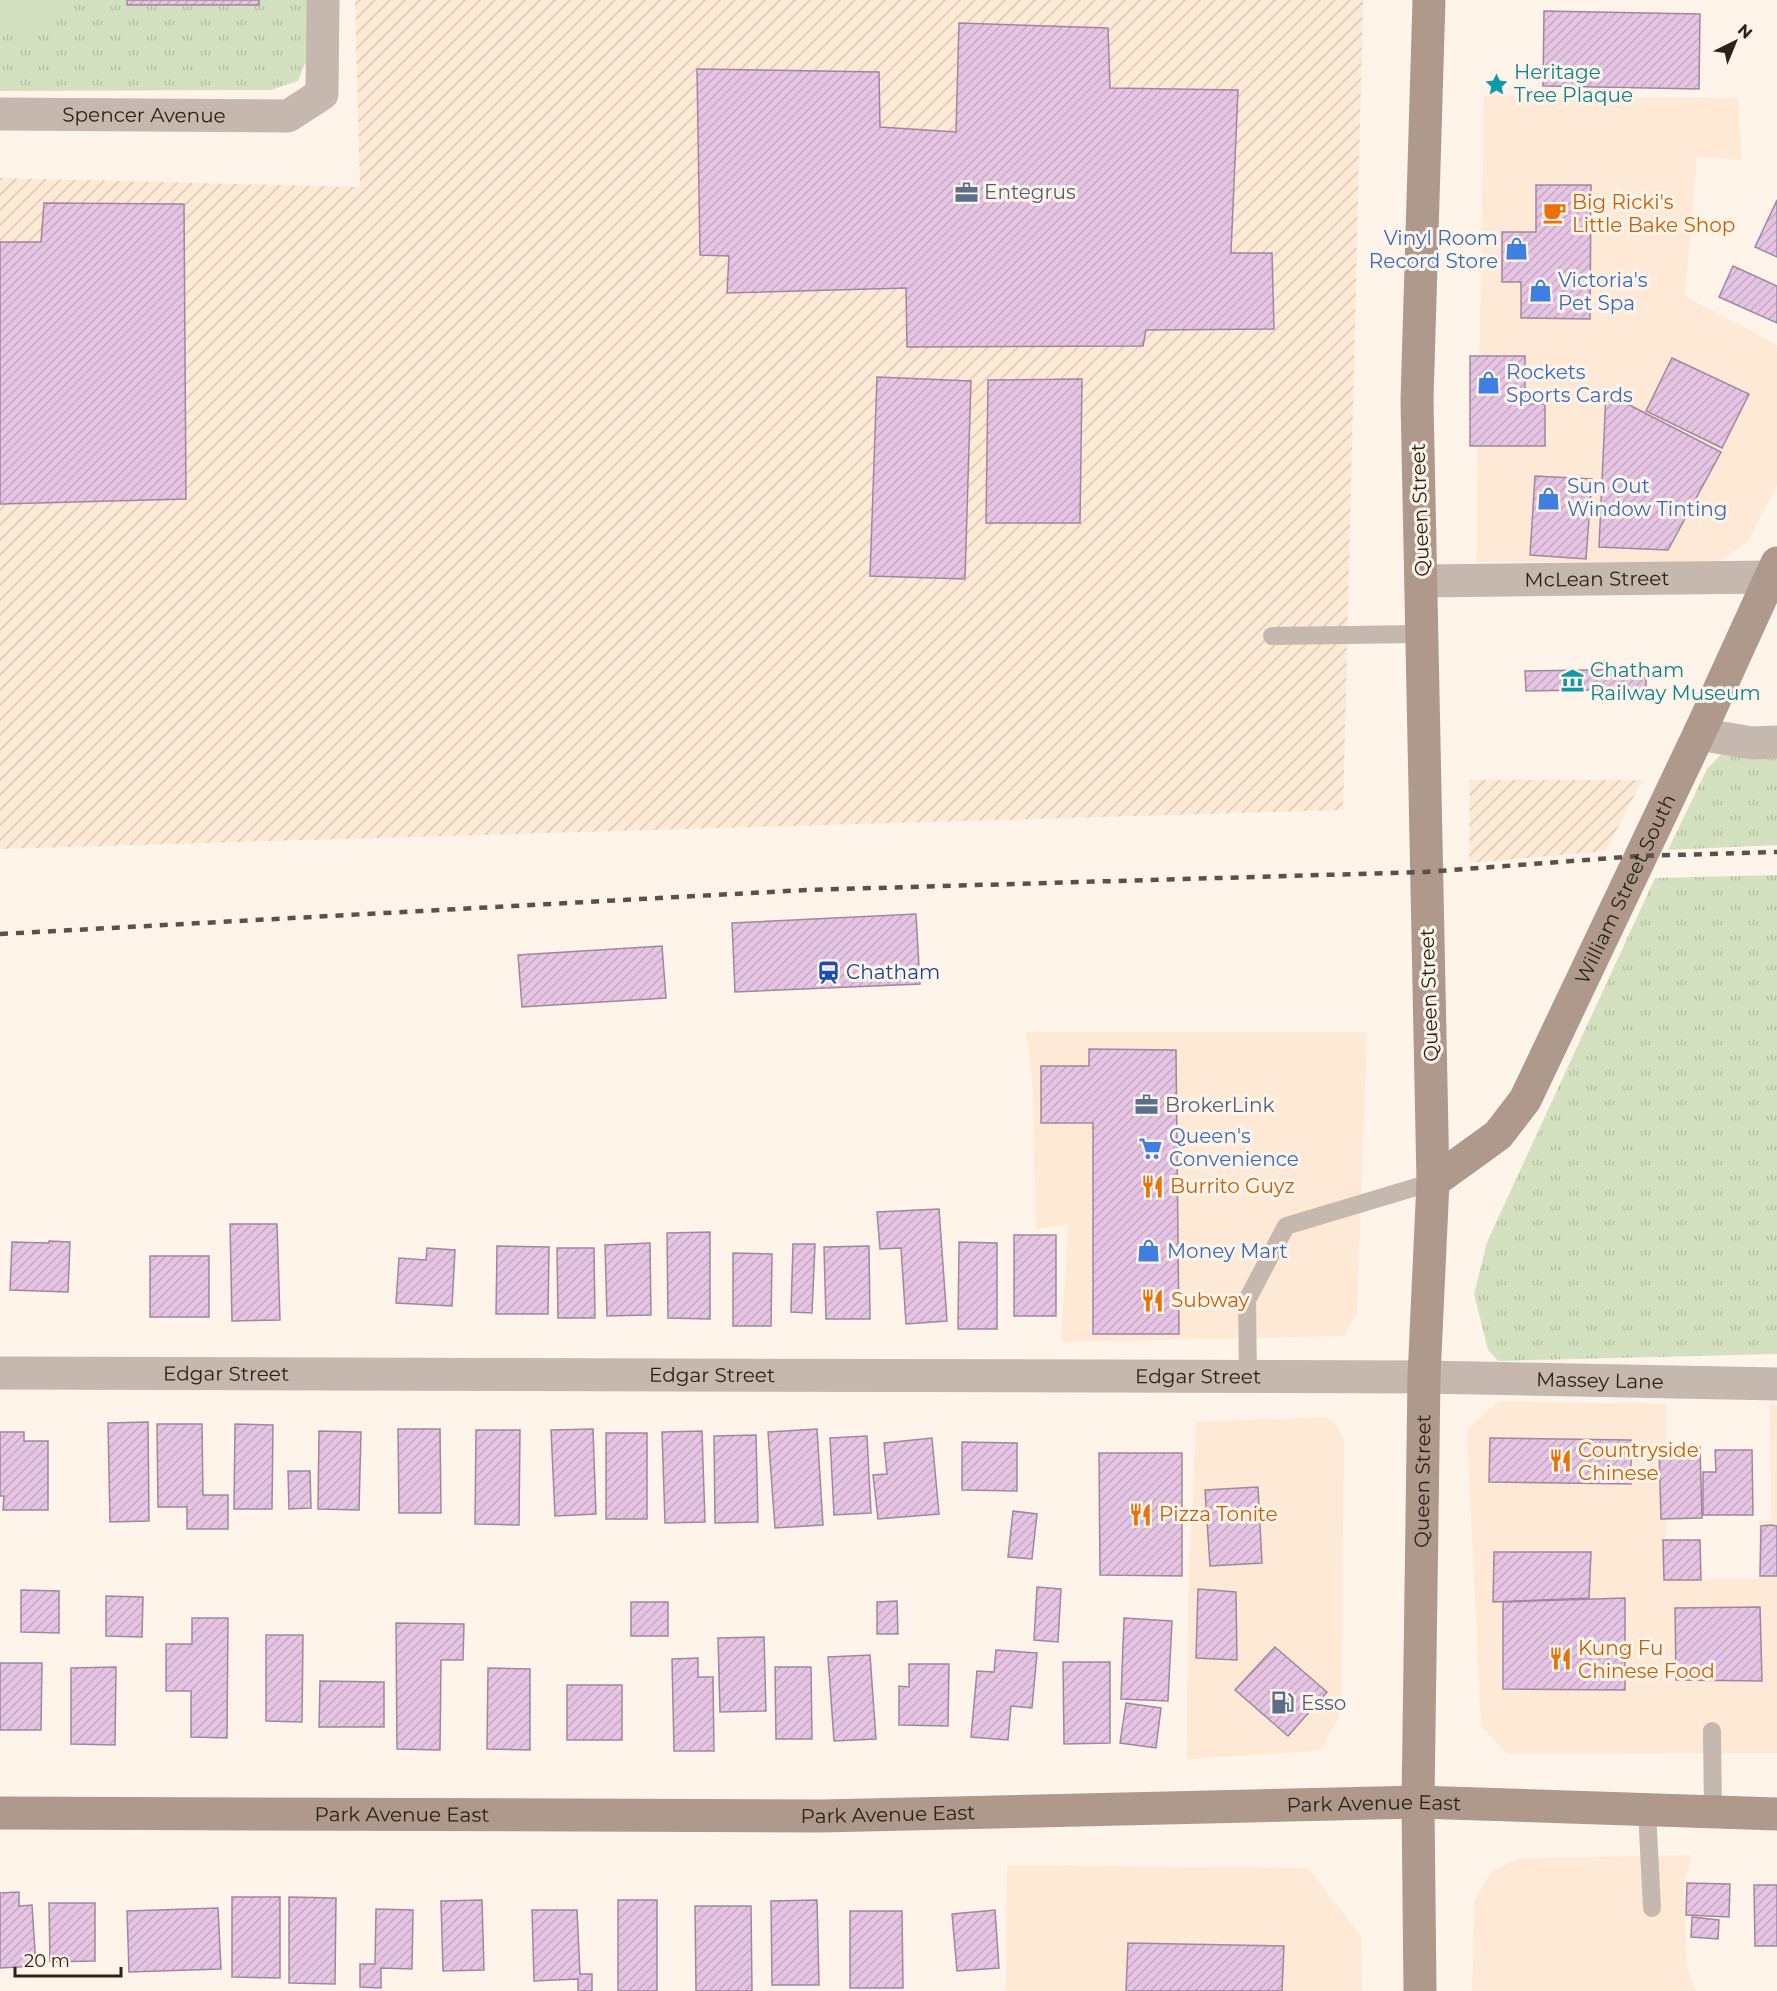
<svg xmlns="http://www.w3.org/2000/svg" width="1777" height="1991" viewBox="0 0 1777 1991" font-family="Montserrat,sans-serif">
<style>
.built{fill:#fde9d6}
.industrial{fill:url(#industrial-furrows)}
.grass{fill:url(#grass-tufts)}
.pitch{fill:#d3e1c0}
.building{fill:url(#building-hatch);stroke:#a0879e;stroke-width:1.5}
.lines{fill:none;stroke-linecap:round;stroke-linejoin:round}
.lane{stroke:#c6b7af;stroke-width:18}
.street{stroke:#c6b7af;stroke-width:33}
.secondary{stroke:#ae998c;stroke-width:33}
.rail{stroke:#5b5148;stroke-width:4.5;stroke-dasharray:8 8;stroke-linecap:butt}
.labels{text-anchor:middle;stroke-width:6;stroke-linejoin:round;paint-order:stroke}
.culture-label{font-size:20px;fill:#0d838f;stroke:#fff4ea;text-anchor:start}
.street-label{font-size:20px;fill:#2c2219;stroke:#fff4ea}
.service-label{font-size:20px;fill:#4e5e75;stroke:#fff4ea;text-anchor:start}
.food-label{font-size:20px;fill:#c56008;stroke:#fff4ea;text-anchor:start}
.shop-label{font-size:20px;fill:#366cbe;stroke:#fff4ea;text-anchor:start}
.transit-label{font-size:20px;fill:#164399;stroke:#fff4ea;text-anchor:start}
</style>
<defs>
<pattern id="industrial-furrows" width="10" height="10" patternUnits="userSpaceOnUse" patternTransform="scale(1.5)"><rect width="10" height="10" fill="#fde9d6"/><path d="M-1 1l2-2M0 10L10 0M9 11l2-2" fill="none" stroke="#d9c8b7"/></pattern>
<pattern id="grass-tufts" width="24" height="20" patternUnits="userSpaceOnUse" patternTransform="scale(1.5)"><rect width="24" height="20" fill="#d3e1c0"/><path d="M3 7l-1-3M5 7V3M7 7l1-3M15 17l-1-3M17 17v-4M19 17l1-3" fill="none" stroke="#b5c1a4"/></pattern>
<pattern id="building-hatch" width="6" height="6" patternUnits="userSpaceOnUse" patternTransform="scale(1.5)"><rect width="6" height="6" fill="#e6c4e3"/><path d="M-1 1l2-2M0 6l6-6M5 7l2-2" fill="none" stroke="#c5a8c2"/></pattern>
</defs>
<rect width="100%" height="100%" fill="#fff4ea"/>
<g class="built">
<path d="M 1484,95 L 1738,98 L 1742,160 L 1697,157 L 1685,296 L 1777,345 L 1777,485 L 1747,542 L 1718,562 L 1476,562 Z"/>
<path d="M 1026,1032 L 1367,1032 L 1357,1313 L 1345,1336 L 1061,1342 L 1068,1225 L 1036,1229 L 1032,1077 Z"/>
<path d="M 1499,1401 L 1666,1404 L 1666,1580 L 1759,1579 L 1759,1521 L 1771,1521 L 1770,1405 L 1777,1405 L 1777,1753 L 1508,1754 L 1481,1726 L 1467,1429 Z"/>
<path d="M 1326,1417 L 1338,1426 L 1344,1441 L 1342,1711 L 1320,1751 L 1187,1759 L 1188,1596 L 1196,1422 Z"/>
<path d="M 1692,1855 L 1684,1885 L 1687,1968 L 1696,1991 L 1472,1991 L 1474,1902 L 1491,1872 L 1520,1858 Z"/>
<path d="M 1007,1865 L 1308,1868 L 1361,1936 L 1362,1991 L 1006,1991 Z"/>
</g>
<g class="industrial">
<path d="M 355,0 L 1363,0 L 1343,810 L 0,849 L 0,178 L 360,187 Z"/>
<path d="M 1470,780 L 1642,780 L 1606,851 L 1469,863 Z"/>
</g>
<g class="grass">
<path d="M 0,0 L 308,0 L 308,57 L 298,81 L 271,90 L 0,91 Z"/>
<path d="M 1777,740 L 1777,845 L 1668,850 L 1707,769 L 1727,748 Z"/>
<path d="M 1777,875 L 1777,1354 L 1498,1361 L 1488,1350 L 1474,1294 L 1487,1242 L 1655,878 Z"/>
</g>
<path class="pitch" d="M 0,0 L 51,0 L 52,30 L 0,30 Z"/>
<g class="building">
<rect x="127" y="0" width="132" height="5"/>
<path d="M 1544,11 L 1700,14 L 1699,89 L 1543,86 Z"/>
<path d="M 959,23 L 1108,28 L 1110,88 L 1238,90 L 1231,253 L 1272,253 L 1274,329 L 1146,330 L 1143,346 L 907,347 L 906,288 L 727,293 L 729,256 L 700,255 L 697,69 L 879,72 L 880,127 L 956,132 Z"/>
<path d="M 1536,185 L 1591,185 L 1590,319 L 1521,318 L 1521,282 L 1502,282 L 1502,232 L 1536,232 Z"/>
<path d="M 1777,200 L 1777,257 L 1755,247 Z"/>
<path d="M 44,203 L 184,204 L 186,499 L 0,504 L 0,242 L 41,242 Z"/>
<path d="M 1733,266 L 1777,286 L 1777,323 L 1719,297 Z"/>
<path d="M 1470,356 L 1525,356 L 1525,404 L 1545,404 L 1545,446 L 1470,446 Z"/>
<path d="M 1672,358 L 1749,394 L 1722,448 L 1646,411 Z"/>
<path d="M 877,377 L 971,381 L 965,579 L 870,576 Z"/>
<path d="M 1082,379 L 1080,523 L 986,523 L 988,380 Z"/>
<path d="M 1606,393 L 1721,452 L 1668,550 L 1599,547 Z"/>
<path d="M 1535,476 L 1592,479 L 1586,559 L 1530,555 Z"/>
<path d="M 1646,669 L 1646,689 L 1526,691 L 1525,671 Z"/>
<path d="M 916,914 L 920,984 L 735,992 L 732,923 Z"/>
<path d="M 662,946 L 666,998 L 522,1007 L 518,955 Z"/>
<path d="M 1089,1049 L 1176,1050 L 1179,1334 L 1093,1334 L 1093,1123 L 1041,1123 L 1041,1066 L 1089,1066 Z"/>
<path d="M 939,1209 L 947,1321 L 906,1324 L 901,1248 L 880,1249 L 877,1212 Z"/>
<path d="M 230,1224 L 277,1224 L 280,1320 L 232,1321 Z"/>
<path d="M 710,1232 L 710,1319 L 668,1318 L 667,1233 Z"/>
<rect x="1014" y="1235" width="42" height="81"/>
<path d="M 49,1241 L 70,1242 L 68,1292 L 10,1290 L 12,1242 L 49,1243 Z"/>
<path d="M 959,1242 L 997,1243 L 997,1329 L 958,1329 Z"/>
<path d="M 650,1243 L 651,1315 L 607,1316 L 605,1245 Z"/>
<path d="M 793,1244 L 815,1244 L 812,1313 L 791,1312 Z"/>
<path d="M 497,1246 L 549,1247 L 548,1314 L 496,1314 Z"/>
<path d="M 869,1246 L 870,1319 L 826,1319 L 824,1247 Z"/>
<path d="M 427,1248 L 455,1250 L 452,1306 L 396,1303 L 399,1258 L 426,1260 Z"/>
<path d="M 557,1248 L 594,1248 L 595,1318 L 558,1318 Z"/>
<path d="M 733,1253 L 772,1254 L 771,1326 L 733,1326 Z"/>
<rect x="150" y="1256" width="59" height="61"/>
<path d="M 148,1422 L 149,1521 L 110,1522 L 108,1423 Z"/>
<path d="M 157,1424 L 202,1424 L 203,1495 L 228,1495 L 228,1529 L 187,1529 L 187,1507 L 158,1507 Z"/>
<path d="M 235,1424 L 273,1425 L 272,1509 L 234,1509 Z"/>
<path d="M 398,1429 L 440,1429 L 441,1513 L 399,1513 Z"/>
<path d="M 593,1429 L 596,1514 L 555,1516 L 551,1430 Z"/>
<path d="M 817,1429 L 823,1525 L 775,1528 L 768,1432 Z"/>
<path d="M 476,1430 L 520,1430 L 519,1525 L 475,1524 Z"/>
<path d="M 319,1431 L 361,1432 L 359,1510 L 318,1509 Z"/>
<path d="M 702,1431 L 705,1522 L 665,1523 L 662,1432 Z"/>
<path d="M 0,1432 L 24,1432 L 24,1441 L 48,1441 L 48,1510 L 3,1510 L 4,1496 L 0,1496 Z"/>
<rect x="606" y="1433" width="41" height="86"/>
<path d="M 756,1435 L 758,1522 L 715,1523 L 714,1436 Z"/>
<path d="M 867,1436 L 871,1513 L 834,1515 L 830,1438 Z"/>
<path d="M 932,1438 L 939,1514 L 878,1519 L 873,1475 L 887,1474 L 884,1443 Z"/>
<path d="M 1490,1438 L 1631,1440 L 1631,1484 L 1489,1482 Z"/>
<path d="M 962,1442 L 1017,1443 L 1017,1491 L 962,1490 Z"/>
<path d="M 1700,1447 L 1702,1518 L 1661,1519 L 1659,1448 Z"/>
<path d="M 1715,1450 L 1752,1450 L 1753,1515 L 1703,1515 L 1703,1472 L 1716,1472 Z"/>
<path d="M 1099,1453 L 1182,1453 L 1182,1576 L 1100,1575 Z"/>
<path d="M 288,1471 L 310,1471 L 311,1508 L 289,1509 Z"/>
<path d="M 1258,1487 L 1262,1563 L 1210,1566 L 1205,1490 Z"/>
<path d="M 1013,1511 L 1037,1514 L 1032,1559 L 1008,1557 Z"/>
<path d="M 1771,1525 L 1777,1526 L 1777,1576 L 1760,1576 L 1761,1526 Z"/>
<path d="M 1663,1540 L 1700,1540 L 1701,1580 L 1664,1580 Z"/>
<path d="M 1494,1552 L 1591,1552 L 1589,1598 L 1493,1602 Z"/>
<path d="M 1037,1587 L 1061,1589 L 1058,1642 L 1034,1640 Z"/>
<path d="M 1198,1589 L 1236,1592 L 1237,1660 L 1196,1658 Z"/>
<path d="M 21,1590 L 59,1591 L 59,1633 L 21,1632 Z"/>
<path d="M 106,1596 L 143,1597 L 142,1637 L 106,1636 Z"/>
<path d="M 1625,1598 L 1625,1690 L 1503,1689 L 1503,1602 Z"/>
<path d="M 897,1601 L 898,1634 L 877,1634 L 877,1602 Z"/>
<rect x="631" y="1602" width="37" height="34"/>
<path d="M 1760,1607 L 1762,1681 L 1676,1680 L 1675,1608 Z"/>
<path d="M 192,1618 L 228,1618 L 227,1738 L 191,1737 L 191,1691 L 166,1691 L 166,1644 L 192,1644 Z"/>
<path d="M 1124,1618 L 1172,1621 L 1168,1701 L 1121,1699 Z"/>
<path d="M 396,1623 L 464,1624 L 463,1660 L 441,1660 L 440,1750 L 397,1749 Z"/>
<path d="M 266,1635 L 303,1635 L 302,1722 L 266,1721 Z"/>
<path d="M 764,1637 L 766,1711 L 720,1712 L 718,1638 Z"/>
<path d="M 1275,1647 L 1327,1692 L 1288,1736 L 1235,1690 Z"/>
<path d="M 996,1650 L 1037,1653 L 1032,1708 L 1011,1706 L 1008,1740 L 971,1737 L 977,1671 L 994,1672 Z"/>
<path d="M 870,1655 L 876,1739 L 834,1741 L 828,1657 Z"/>
<path d="M 698,1658 L 698,1677 L 713,1677 L 714,1751 L 674,1751 L 672,1659 Z"/>
<path d="M 1063,1662 L 1110,1662 L 1110,1743 L 1064,1744 Z"/>
<path d="M 0,1663 L 42,1663 L 41,1730 L 0,1730 Z"/>
<path d="M 909,1664 L 949,1664 L 948,1726 L 899,1725 L 899,1686 L 909,1687 Z"/>
<path d="M 116,1667 L 115,1745 L 71,1744 L 71,1668 Z"/>
<path d="M 775,1667 L 811,1667 L 812,1739 L 776,1739 Z"/>
<path d="M 488,1668 L 530,1669 L 530,1750 L 487,1749 Z"/>
<path d="M 320,1681 L 384,1682 L 384,1727 L 319,1727 Z"/>
<rect x="567" y="1685" width="55" height="55"/>
<path d="M 1126,1703 L 1161,1708 L 1156,1748 L 1120,1743 Z"/>
<path d="M 1687,1883 L 1730,1884 L 1729,1917 L 1686,1915 Z"/>
<path d="M 1754,1885 L 1777,1885 L 1777,1946 L 1755,1946 Z"/>
<path d="M 19,1892 L 19,1906 L 32,1905 L 36,1966 L 0,1968 L 0,1893 Z"/>
<path d="M 232,1897 L 280,1897 L 280,1978 L 232,1977 Z"/>
<path d="M 289,1897 L 336,1898 L 335,1984 L 289,1983 Z"/>
<path d="M 482,1900 L 484,1970 L 443,1971 L 441,1901 Z"/>
<rect x="618" y="1900" width="39" height="91"/>
<path d="M 817,1900 L 819,1985 L 772,1985 L 771,1901 Z"/>
<path d="M 49,1903 L 95,1903 L 95,1961 L 50,1962 Z"/>
<path d="M 695,1906 L 751,1906 L 752,1991 L 696,1991 Z"/>
<path d="M 218,1908 L 221,1969 L 129,1972 L 127,1911 Z"/>
<path d="M 376,1909 L 413,1910 L 412,1969 L 381,1968 L 381,1988 L 360,1987 L 360,1964 L 375,1964 Z"/>
<path d="M 532,1910 L 577,1910 L 580,1974 L 592,1974 L 592,1991 L 578,1991 L 578,1979 L 534,1981 Z"/>
<path d="M 995,1910 L 999,1968 L 957,1971 L 952,1914 Z"/>
<path d="M 850,1911 L 902,1911 L 903,1988 L 850,1988 Z"/>
<path d="M 1692,1917 L 1719,1920 L 1718,1939 L 1691,1937 Z"/>
<path d="M 1128,1943 L 1284,1946 L 1282,1991 L 1126,1991 Z"/>
</g>
<g class="lines">
<g class="lane">
<path d="M 1272,636 L 1421,634"/>
<path d="M 1248,1377 L 1247,1300 L 1286,1226 L 1433,1182"/>
<path d="M 1712,1731 L 1713,1812"/>
<path d="M 1647,1811 L 1652,1908"/>
</g>
<g class="street">
<path id="s1" d="M 0,114 L 288,116 L 322,94 L 323,0"/>
<path id="s2" d="M 1423,581 L 1770,577"/>
<path d="M 1699,734 L 1752,743 L 1777,742"/>
<path id="s3" d="M 0,1373 L 1424,1377 L 1777,1384"/>
</g>
<g class="secondary">
<path id="s4" d="M 1433,1182 L 1498,1135 L 1525,1100 L 1699,734 L 1777,563"/>
<path id="s5" d="M 0,1813 L 821,1816 L 1418,1802 L 1777,1814"/>
<path id="s6" d="M 1420,1991 L 1418,1802 L 1424,1377 L 1433,1182 L 1417,400 L 1429,0"/>
</g>
<path class="rail" d="M 0,934 L 806,890 L 1425,872 L 1639,856 L 1777,852"/>
</g>
<defs>
<symbol id="sight-bare" viewBox="-9 -9 18 18"><path d="M0-6L1.8-2.2L6-1.7L2.9 1.2L3.7 5.4L0 3.3L-3.7 5.4L-2.9 1.2L-6-1.7L-1.8-2.2Z" fill="#0f9aa8" stroke="#fff4ea" stroke-width="2.5" paint-order="stroke"/></symbol>
<symbol id="office-bare" viewBox="-9 -9 18 18"><path d="M-6-3h4V-5.5h4V-3h4V5H-6ZM-1-4.5V-3h2v-1.5ZM-6 0V1H6V0Z" fill="#5c6f8a" stroke="#fff4ea" stroke-width="2.5" paint-order="stroke"/></symbol>
<symbol id="cafe-bare" viewBox="-9 -9 18 18"><path d="M-5.5-4.5H6V0H3Q3 3.5 0 3.5H-2.5Q-5.5 3.5-5.5 0ZM3-3.2v2h1.7v-2ZM-6 4.5H4V6H-6Z" fill="#e8710a" stroke="#fff4ea" stroke-width="2.5" paint-order="stroke"/></symbol>
<symbol id="shop-bare" viewBox="-9 -9 18 18"><path d="M-5-2.5h2.3a2.7 3.5 0 0 1 5.4 0H5L5.5 6h-11ZM-1.5-2.5h3a1.5 2.3 0 0 0-3 0Z" fill="#3f7fe0" stroke="#fff4ea" stroke-width="2.5" paint-order="stroke"/></symbol>
<symbol id="museum-bare" viewBox="-9 -9 18 18"><path d="M0-6L6-3V-2H-6V-3ZM-5-1h2V3h-2ZM-1-1h2V3h-2ZM3-1h2V3H3ZM-6 4H6V6H-6Z" fill="#0f9aa8" stroke="#fff4ea" stroke-width="2.5" paint-order="stroke"/></symbol>
<symbol id="station-bare" viewBox="-9 -9 18 18"><path d="M-3-6H3Q5-6 5-4V2Q5 4 3 4L4.5 6H3L1.5 4h-3L-3 6H-4.5L-3 4Q-5 4-5 2V-4Q-5-6-3-6ZM-3.5-4v3h7v-3ZM-3.5 1v1.5H-2V1ZM2 1v1.5H3.5V1Z" fill="#1a4fb4" stroke="#fff4ea" stroke-width="2.5" paint-order="stroke"/></symbol>
<symbol id="supermarket-bare" viewBox="-9 -9 18 18"><path d="M-6-5.5h2.5l.6 2H6L4.5 2H-2.5L-4.4-4H-6ZM-1.5 3.2a1.3 1.3 0 1 0 .1 0ZM3 3.2a1.3 1.3 0 1 0 .1 0Z" fill="#3f7fe0" stroke="#fff4ea" stroke-width="2.5" paint-order="stroke"/></symbol>
<symbol id="restaurant-bare" viewBox="-9 -9 18 18"><path d="M-5-6h1v4h1v-4h1v4h1v-4h1v5L-1.5 .5V6h-2V.5L-5-1ZM5-6V6H3V1.5H1.5Q1.5-4 5-6Z" fill="#e8710a" stroke="#fff4ea" stroke-width="2.5" paint-order="stroke"/></symbol>
<symbol id="fuel-bare" viewBox="-9 -9 18 18"><path d="M-5.5-6h7V0h2V4h1.3V-2.5L3-4.5l.8-.8L6-3V5H2.5V1h-1V6h-7ZM-4.2-4.7v3.2H.2V-4.7Z" fill="#5c6f8a" stroke="#fff4ea" stroke-width="2.5" paint-order="stroke"/></symbol>
</defs>
<g fill-rule="evenodd">
<use href="#sight-bare" x="1480" y="68" width="33" height="33"/>
<use href="#office-bare" x="950" y="176" width="33" height="33"/>
<use href="#cafe-bare" x="1538" y="196" width="33" height="33"/>
<use href="#shop-bare" x="1500" y="232" width="33" height="33"/>
<use href="#shop-bare" x="1524" y="274" width="33" height="33"/>
<use href="#shop-bare" x="1472" y="366" width="33" height="33"/>
<use href="#shop-bare" x="1532" y="482" width="33" height="33"/>
<use href="#museum-bare" x="1556" y="664" width="33" height="33"/>
<use href="#station-bare" x="812" y="956" width="33" height="33"/>
<use href="#office-bare" x="1130" y="1088" width="33" height="33"/>
<use href="#supermarket-bare" x="1134" y="1132" width="33" height="33"/>
<use href="#restaurant-bare" x="1136" y="1170" width="33" height="33"/>
<use href="#shop-bare" x="1132" y="1234" width="33" height="33"/>
<use href="#restaurant-bare" x="1136" y="1284" width="33" height="33"/>
<use href="#restaurant-bare" x="1544" y="1444" width="33" height="33"/>
<use href="#restaurant-bare" x="1124" y="1498" width="33" height="33"/>
<use href="#restaurant-bare" x="1544" y="1642" width="33" height="33"/>
<use href="#fuel-bare" x="1266" y="1686" width="33" height="33"/>
</g>
<g class="labels">
<g class="culture-label">
<text x="1514" y="79">Heritage<tspan x="1514" dy="23">Tree Plaque</tspan></text>
<text x="1590" y="677">Chatham<tspan x="1590" dy="23">Railway Museum</tspan></text>
</g>
<g class="street-label">
<text dy="7" stroke="none"><textPath href="#s1" startOffset="144">Spencer Avenue</textPath></text>
<text transform="translate(1420 510) rotate(-92)" y="7">Queen Street</text>
<text dy="7" stroke="none"><textPath href="#s2" startOffset="174">McLean Street</textPath></text>
<text dy="7" stroke="none"><textPath href="#s4" startOffset="358">William Street South</textPath></text>
<text transform="translate(1429 995) rotate(-92)" y="7">Queen Street</text>
<text dy="7" stroke="none"><textPath href="#s3" startOffset="226">Edgar Street</textPath></text>
<text dy="7" stroke="none"><textPath href="#s3" startOffset="712">Edgar Street</textPath></text>
<text dy="7" stroke="none"><textPath href="#s3" startOffset="1198">Edgar Street</textPath></text>
<text dy="7" stroke="none"><textPath href="#s3" startOffset="1600">Massey Lane</textPath></text>
<text dy="7" stroke="none"><textPath href="#s6" startOffset="510">Queen Street</textPath></text>
<text dy="7" stroke="none"><textPath href="#s5" startOffset="1374">Park Avenue East</textPath></text>
<text dy="7" stroke="none"><textPath href="#s5" startOffset="402">Park Avenue East</textPath></text>
<text dy="7" stroke="none"><textPath href="#s5" startOffset="888">Park Avenue East</textPath></text>
</g>
<g class="service-label">
<text x="984" y="199">Entegrus</text>
<text x="1165" y="1112">BrokerLink</text>
<text x="1301" y="1710">Esso</text>
</g>
<g class="food-label">
<text x="1572" y="209">Big Ricki's<tspan x="1572" dy="23">Little Bake Shop</tspan></text>
<text x="1170" y="1193">Burrito Guyz</text>
<text x="1171" y="1307">Subway</text>
<text x="1578" y="1457">Countryside<tspan x="1578" dy="23">Chinese</tspan></text>
<text x="1159" y="1521">Pizza Tonite</text>
<text x="1578" y="1655">Kung Fu<tspan x="1578" dy="23">Chinese Food</tspan></text>
</g>
<g class="shop-label">
<text x="1498" y="245" text-anchor="end">Vinyl Room<tspan x="1498" dy="23">Record Store</tspan></text>
<text x="1558" y="287">Victoria's<tspan x="1558" dy="23">Pet Spa</tspan></text>
<text x="1506" y="379">Rockets<tspan x="1506" dy="23">Sports Cards</tspan></text>
<text x="1567" y="493">Sun Out<tspan x="1567" dy="23">Window Tinting</tspan></text>
<text x="1169" y="1143">Queen's<tspan x="1169" dy="23">Convenience</tspan></text>
<text x="1167" y="1258">Money Mart</text>
</g>
<g class="transit-label">
<text x="846" y="979">Chatham</text>
</g>
</g>
<g transform="translate(1735 42) rotate(43)" stroke="#fff4ea" stroke-width="4.5" paint-order="stroke">
<path d="M0-4.5L10 22L0 15L-10 22Z" fill="#2c2219"/>
<text y="-9" font-size="16" font-weight="bold" text-anchor="middle" fill="#2c2219">N</text>
</g>
<path d="M15 1967v9h106v-9" fill="none" stroke="#2c2219" stroke-width="3"/>
<text x="24" y="1967" font-size="18" fill="#2c2219" stroke="#fff4ea" stroke-width="4.5" paint-order="stroke">20 m</text>
</svg>
